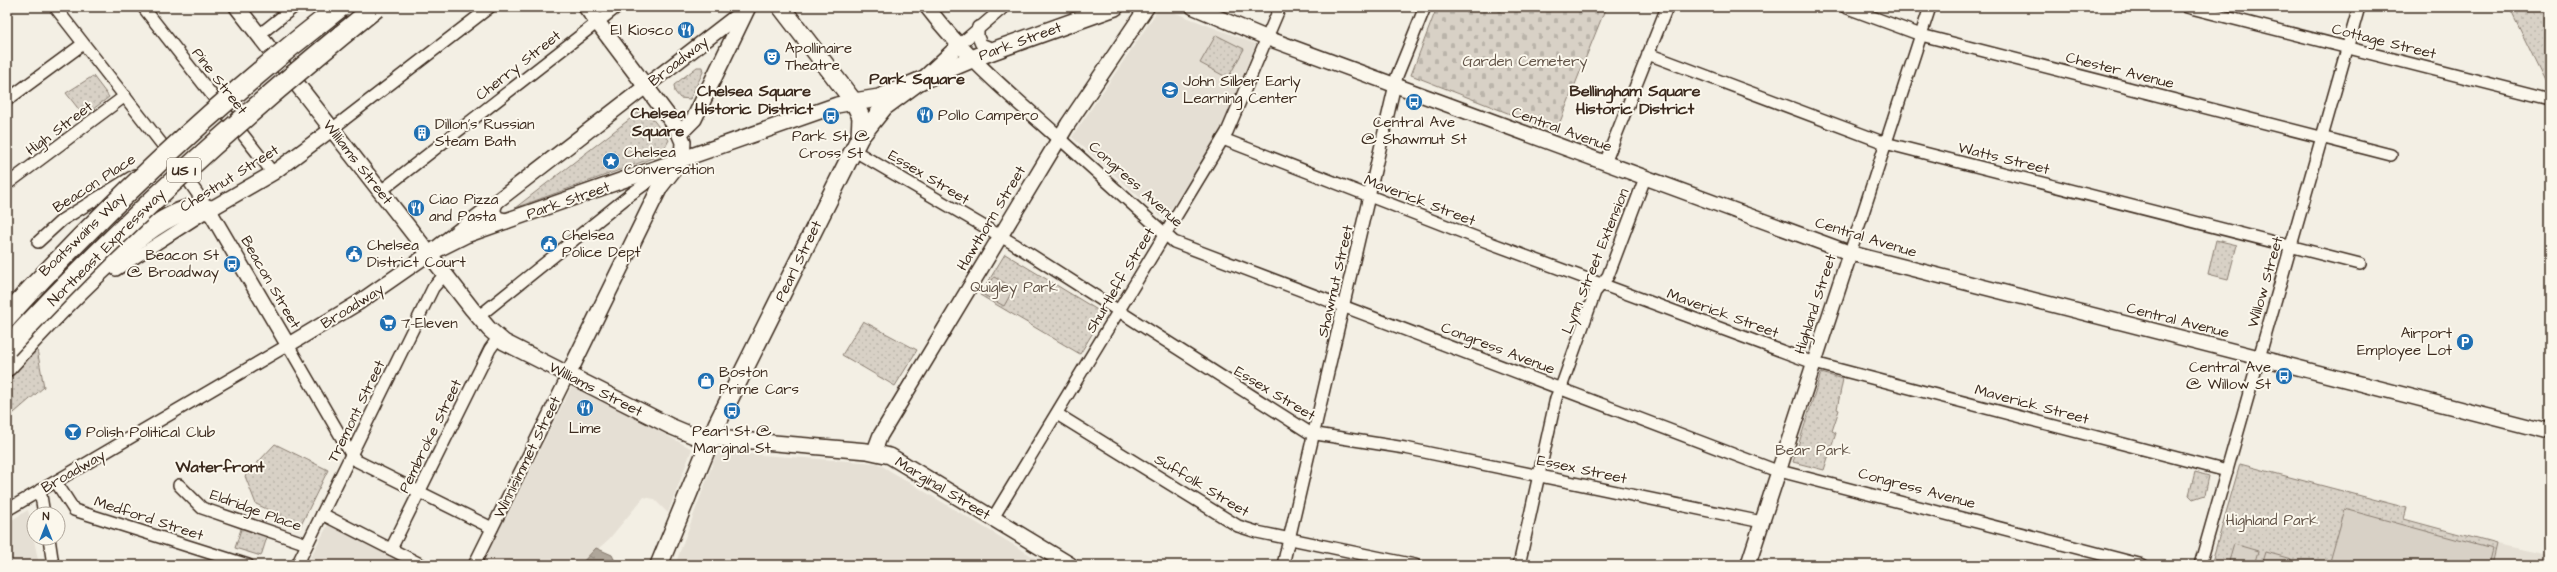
<svg xmlns="http://www.w3.org/2000/svg" width="2557" height="572" viewBox="0 0 2557 572" font-family="'Architects Daughter',sans-serif">
<style>
.built{fill:#e5dfd4}
.green{fill:url(#green-dots);stroke:#8a7e72}
.cemetery{fill:url(#cemetery-stones);stroke:#8a7e72}
.pitch{fill:#d8d1c6;stroke:#8a7e72}
.water{fill:url(#water-ripples);stroke:#817468}
.lines{fill:none;stroke-linecap:round;stroke-linejoin:round}
.minor-casing{stroke:#3b2a1e;stroke-width:14}
.tertiary-casing{stroke:#3b2a1e;stroke-width:17}
.secondary-casing{stroke:#3b2a1e;stroke-width:18}
.primary-casing{stroke:#3b2a1e;stroke-width:20}
.motorway-casing{stroke:#3b2a1e;stroke-width:23}
.minor{stroke:#fbf7ec;stroke-width:11}
.tertiary{stroke:#fbf7ec;stroke-width:14}
.secondary{stroke:#fbf7ec;stroke-width:15}
.primary{stroke:#fbf7ec;stroke-width:17}
.motorway{stroke:#fbf7ec;stroke-width:20}
.motorway-bridge-casing{stroke:#3b2a1e;stroke-width:23;stroke-linecap:butt}
.motorway-bridge{stroke:#fbf7ec;stroke-width:20}
.labels{text-anchor:middle;stroke-width:4;stroke-linejoin:round;paint-order:stroke}
.shield{fill:#fbf7ec;stroke:#75685c;stroke-width:1}
.shield-label{font-size:14px;font-weight:bold;fill:#3b2a1e}
.poi-label{font-size:15px;fill:#3b2a1e;stroke:#fbf7ec;text-anchor:start}
.street-label{font-size:15px;fill:#3b2a1e;stroke:#fbf7ec}
.park-label{font-size:15px;fill:#625448;stroke:#fbf7ec}
.neighbourhood-label{font-size:16px;font-weight:bold;fill:#3b2a1e;stroke:#fbf7ec}
</style>
<defs>
<pattern id="green-dots" width="8" height="8" patternUnits="userSpaceOnUse"><rect width="8" height="8" fill="#d8d1c6"/><path d="M2 2h.1M6 6h.1" fill="none" stroke="#bab4aa" stroke-width="1.8" stroke-linecap="round"/></pattern>
<pattern id="cemetery-stones" width="16" height="16" patternUnits="userSpaceOnUse"><rect width="16" height="16" fill="#d8d1c6"/><path d="M2 7V4a2 2 0 0 1 4 0v3zM10 15v-3a2 2 0 0 1 4 0v3z" fill="#bab4aa"/></pattern>
<pattern id="water-ripples" width="26" height="14" patternUnits="userSpaceOnUse"><rect width="26" height="14" fill="#afa69a"/><path d="M2 4q2-2 4 0t4 0M15 11q2-2 4 0t4 0" fill="none" stroke="#90877d"/></pattern>
</defs>
<rect width="100%" height="100%" fill="#f3efe4"/>
<filter id="ink" filterUnits="userSpaceOnUse"><feTurbulence type="fractalNoise" baseFrequency=".025" numOctaves="2"/><feDisplacementMap in="SourceGraphic" scale="8" xChannelSelector="R" yChannelSelector="G"/><feConvolveMatrix kernelMatrix="1 2 1 2 8 2 1 2 1" color-interpolation-filters="sRGB"/></filter>
<g filter="url(#ink)">
<g class="built">
<path d="M 1160,7 L 1256,44 L 1218,138 L 1164,219 L 1072,137 Z"/>
<path d="M 573,384 L 692,449 L 668,513 L 654,499 L 644,497 L 609,539 L 580,565 L 481,565 Z"/>
<path d="M 717,452 L 877,463 L 1047,565 L 675,565 Z"/>
<path d="M 28,510 L 39,565 L 7,565 L 7,523 Z"/>
<path d="M 329,523 L 412,565 L 306,565 Z"/>
<path d="M 2496,544 L 2550,555 L 2550,565 L 2491,565 Z"/>
</g>
<g class="green">
<path d="M 2509,7 L 2550,7 L 2550,91 Z"/>
<path d="M 1216,35 L 1244,49 L 1228,78 L 1200,63 Z"/>
<path d="M 697,67 L 702,67 L 703,72 L 690,99 L 680,98 L 675,92 L 674,85 Z"/>
<path d="M 93,76 L 109,97 L 84,116 L 66,93 Z"/>
<path d="M 644,108 L 669,140 L 661,155 L 515,208 Z"/>
<path d="M 2216,240 L 2237,245 L 2228,279 L 2208,274 Z"/>
<path d="M 1005,254 L 1104,314 L 1080,354 L 980,295 Z"/>
<path d="M 863,321 L 917,350 L 895,386 L 842,355 Z"/>
<path d="M 36,344 L 44,387 L 7,419 L 7,377 Z"/>
<path d="M 1821,373 L 1843,379 L 1837,409 L 1839,410 L 1832,431 L 1836,433 L 1824,470 L 1793,462 Z"/>
<path d="M 275,444 L 328,470 L 301,525 L 256,504 L 245,476 Z"/>
<path d="M 2240,464 L 2407,508 L 2404,519 L 2496,544 L 2491,565 L 2211,565 Z"/>
<path d="M 2195,472 L 2209,476 L 2205,495 L 2193,499 L 2189,495 Z"/>
<path d="M 242,526 L 268,534 L 261,556 L 235,548 Z"/>
</g>
<path class="cemetery" d="M 1437,7 L 1606,7 L 1556,132 L 1411,75 Z"/>
<g class="pitch">
<path d="M 994,277 L 1014,288 L 1004,306 L 984,295 Z"/>
<path d="M 2345,509 L 2492,549 L 2488,565 L 2329,565 Z"/>
<path d="M 2234,544 L 2258,551 L 2254,565 L 2228,565 Z"/>
<path d="M 2266,552 L 2291,559 L 2289,565 L 2262,565 Z"/>
</g>
<path class="water" d="M 596,548 L 612,555 L 617,565 L 580,565 Z"/>
<g class="lines">
<defs>
<g id="minor">
<path d="M 55,7 L 168,152 L 209,210 L 116,270"/>
<path d="M 143,7 L 273,173"/>
<path d="M 1845,7 L 1921,35 L 2391,155"/>
<path d="M 2187,7 L 2550,99"/>
<path d="M 978,27 L 978,37 L 981,44 L 996,50"/>
<path d="M 259,35 L 294,7"/>
<path d="M 958,46 L 1004,7"/>
<path d="M 1648,54 L 1885,143 L 2360,264"/>
<path d="M 7,100 L 83,44"/>
<path d="M 332,129 L 490,7"/>
<path d="M 1060,139 L 1174,242 L 1772,469 L 2143,565"/>
<path d="M 1223,139 L 1485,241 L 1814,363 L 2227,471"/>
<path d="M 853,150 L 1014,244 L 1310,433 L 1405,448 L 1762,522"/>
<path d="M 1605,163 L 1667,7"/>
<path d="M 10,182 L 125,96"/>
<path d="M 381,191 L 617,7"/>
<path d="M 38,242 L 62,220 L 135,175"/>
<path d="M 1850,253 L 1930,7"/>
<path d="M 32,302 L 95,242"/>
<path d="M 478,317 L 631,194 L 666,169"/>
<path d="M 1057,414 L 1238,526 L 1257,532 L 1415,565"/>
<path d="M 56,482 L 74,510 L 248,565"/>
<path d="M 179,485 L 202,508 L 307,544"/>
<path d="M 40,490 L 44,514"/>
<path d="M 7,510 L 288,345 L 351,454 L 357,461 L 492,528"/>
<path d="M 322,514 L 422,565"/>
<path d="M 993,518 L 1227,132 L 1280,7"/>
<path d="M 49,538 L 53,565"/>
<path d="M 391,549 L 490,349 L 498,338"/>
<path d="M 297,565 L 433,288 L 445,274"/>
<path d="M 474,565 L 568,375"/>
<path d="M 1283,565 L 1397,76 L 1425,7"/>
<path d="M 1519,565 L 1556,398 L 1563,382 L 1595,292 L 1608,276 L 1645,178"/>
<path d="M 2200,565 L 2359,7"/>
</g>
<g id="tertiary">
<path d="M 927,7 C 965,57 1013,97 1060,139"/>
<path d="M 1193,7 L 1267,38 L 1850,253 L 2550,432"/>
<path d="M 926,76 L 958,46"/>
<path d="M 332,129 L 273,173 L 209,210 L 288,345 L 358,303 L 430,253 L 747,8"/>
<path d="M 874,452 L 880,436 L 1068,124 L 1147,7"/>
<path d="M 1748,565 L 1850,253"/>
</g>
<g id="secondary">
<path d="M 237,7 L 472,309 L 489,329 L 504,342 L 670,426 L 694,436 L 867,451 L 890,456 L 1070,565"/>
<path d="M 680,133 L 694,119 L 748,7"/>
<path d="M 495,203 L 492,211 L 497,219 L 506,221"/>
<path d="M 430,253 L 466,235 L 837,105 L 854,102"/>
<path d="M 568,375 L 660,187 L 682,159 L 683,142 L 677,128 L 586,7"/>
</g>
<g id="primary">
<path d="M 781,7 L 854,102 L 861,117 L 860,137"/>
<path d="M 854,102 L 879,98 L 984,54 L 1115,7"/>
<path d="M 659,565 L 717,424 L 860,137 L 884,107 L 918,82"/>
</g>
<path id="motorway" d="M 7,366 C 39,331 161,192 209,210"/>
</defs>
<use href="#minor" class="minor-casing"/>
<use href="#tertiary" class="tertiary-casing"/>
<use href="#secondary" class="secondary-casing"/>
<use href="#primary" class="primary-casing"/>
<use href="#motorway" class="motorway-casing"/>
<use href="#minor" class="minor"/>
<use href="#tertiary" class="tertiary"/>
<use href="#secondary" class="secondary"/>
<use href="#primary" class="primary"/>
<use href="#motorway" class="motorway"/>
<defs>
<g id="motorway-bridge">
<path d="M 7,316 C 109,204 220,100 340,7"/>
<path d="M 7,348 C 120,224 245,113 376,7"/>
</g>
</defs>
<use href="#motorway-bridge" class="motorway-bridge-casing"/>
<use href="#motorway-bridge" class="motorway-bridge"/>
</g>
</g>
<defs>
<symbol id="restaurant-disc" viewBox="-11 -11 22 22"><circle r="9.5" fill="#1f6fb2" stroke="#fbf7ec"/><path d="M-5-6h1v4h1v-4h1v4h1v-4h1v5L-1.5 .5V6h-2V.5L-5-1ZM5-6V6H3V1.5H1.5Q1.5-4 5-6Z" fill="#fff"/></symbol>
<symbol id="theatre-disc" viewBox="-11 -11 22 22"><circle r="9.5" fill="#1f6fb2" stroke="#fbf7ec"/><path d="M-5-5.5Q0-4 5-5.5V0Q5 5 0 6Q-5 5-5 0ZM-3.3-2.5H-1v1.5H-3.3ZM1-2.5H3.3v1.5H1ZM-2.8 1Q0 5.5 2.8 1Z" fill="#fff"/></symbol>
<symbol id="school-disc" viewBox="-11 -11 22 22"><circle r="9.5" fill="#1f6fb2" stroke="#fbf7ec"/><path d="M0-5L7-2L0 1L-7-2ZM-4 1L0 2.5L4 1V4Q0 6-4 4Z" fill="#fff"/></symbol>
<symbol id="bus-disc" viewBox="-11 -11 22 22"><circle r="9.5" fill="#1f6fb2" stroke="#fbf7ec"/><path d="M-5-6H5V4H4V6H2V4H-2V6H-4V4H-5ZM-3.5-4V0h7V-4ZM-3.5 1.2v1.5H-2V1.2ZM2 1.2v1.5H3.5V1.2Z" fill="#fff"/></symbol>
<symbol id="building-disc" viewBox="-11 -11 22 22"><circle r="9.5" fill="#1f6fb2" stroke="#fbf7ec"/><path d="M-4-6H4V6H1V3H-1V6H-4ZM-2.5-4.3h1.7v1.8h-1.7ZM.8-4.3h1.7v1.8H.8ZM-2.5-1h1.7V.8h-1.7ZM.8-1h1.7V.8H.8Z" fill="#fff"/></symbol>
<symbol id="sight-disc" viewBox="-11 -11 22 22"><circle r="9.5" fill="#1f6fb2" stroke="#fbf7ec"/><path d="M0-6L1.8-2.2L6-1.7L2.9 1.2L3.7 5.4L0 3.3L-3.7 5.4L-2.9 1.2L-6-1.7L-1.8-2.2Z" fill="#fff"/></symbol>
<symbol id="civic-disc" viewBox="-11 -11 22 22"><circle r="9.5" fill="#1f6fb2" stroke="#fbf7ec"/><path d="M-.6-6.5H3V-4.5H.6V-3L4-1V1h2V6H-6V1h2V-1L-.6-3ZM-1.2 2.5V6h2.4V2.5Z" fill="#fff"/></symbol>
<symbol id="supermarket-disc" viewBox="-11 -11 22 22"><circle r="9.5" fill="#1f6fb2" stroke="#fbf7ec"/><path d="M-6-5.5h2.5l.6 2H6L4.5 2H-2.5L-4.4-4H-6ZM-1.5 3.2a1.3 1.3 0 1 0 .1 0ZM3 3.2a1.3 1.3 0 1 0 .1 0Z" fill="#fff"/></symbol>
<symbol id="parking-disc" viewBox="-11 -11 22 22"><circle r="9.5" fill="#1f6fb2" stroke="#fbf7ec"/><path d="M-3.5-5.5H1a3.5 3.5 0 0 1 0 7H-1V5.5H-3.5ZM-1-3.4V-.6H.8a1.4 1.4 0 0 0 0-2.8Z" fill="#fff"/></symbol>
<symbol id="shop-disc" viewBox="-11 -11 22 22"><circle r="9.5" fill="#1f6fb2" stroke="#fbf7ec"/><path d="M-5-2.5h2.3a2.7 3.5 0 0 1 5.4 0H5L5.5 6h-11ZM-1.5-2.5h3a1.5 2.3 0 0 0-3 0Z" fill="#fff"/></symbol>
<symbol id="bar-disc" viewBox="-11 -11 22 22"><circle r="9.5" fill="#1f6fb2" stroke="#fbf7ec"/><path d="M-6-5H6L.8 .8V4.5H3.5V6h-7V4.5H-.8V.8Z" fill="#fff"/></symbol>
</defs>
<g fill-rule="evenodd">
<use href="#restaurant-disc" x="676" y="20" width="20" height="20"/>
<use href="#theatre-disc" x="762" y="47" width="20" height="20"/>
<use href="#school-disc" x="1160" y="80" width="20" height="20"/>
<use href="#bus-disc" x="1404" y="92" width="20" height="20"/>
<use href="#restaurant-disc" x="915" y="105" width="20" height="20"/>
<use href="#bus-disc" x="821" y="106" width="20" height="20"/>
<use href="#building-disc" x="412" y="123" width="20" height="20"/>
<use href="#sight-disc" x="601" y="151" width="20" height="20"/>
<use href="#restaurant-disc" x="406" y="198" width="20" height="20"/>
<use href="#civic-disc" x="539" y="234" width="20" height="20"/>
<use href="#civic-disc" x="344" y="244" width="20" height="20"/>
<use href="#bus-disc" x="222" y="254" width="20" height="20"/>
<use href="#supermarket-disc" x="378" y="313" width="20" height="20"/>
<use href="#parking-disc" x="2455" y="332" width="20" height="20"/>
<use href="#bus-disc" x="2274" y="366" width="20" height="20"/>
<use href="#shop-disc" x="696" y="371" width="20" height="20"/>
<use href="#restaurant-disc" x="575" y="398" width="20" height="20"/>
<use href="#bus-disc" x="722" y="401" width="20" height="20"/>
<use href="#bar-disc" x="63" y="422" width="20" height="20"/>
</g>
<g class="labels">
<rect class="shield" x="167" y="158" width="34" height="24" rx="3"/>
<g class="shield-label">
<text x="184" y="175">US 1</text>
</g>
<g class="poi-label">
<text x="673" y="35" text-anchor="end">El Kiosco</text>
<text x="785" y="53">Apollinaire<tspan x="785" dy="17">Theatre</tspan></text>
<text x="1183" y="86">John Silber Early<tspan x="1183" dy="17">Learning Center</tspan></text>
<text x="938" y="120">Pollo Campero</text>
<text x="1414" y="127" text-anchor="middle">Central Ave<tspan x="1414" dy="17">@ Shawmut St</tspan></text>
<text x="435" y="129">Dillon's Russian<tspan x="435" dy="17">Steam Bath</tspan></text>
<text x="831" y="141" text-anchor="middle">Park St @<tspan x="831" dy="17">Cross St</tspan></text>
<text x="624" y="157">Chelsea<tspan x="624" dy="17">Conversation</tspan></text>
<text x="429" y="204">Ciao Pizza<tspan x="429" dy="17">and Pasta</tspan></text>
<text x="562" y="240">Chelsea<tspan x="562" dy="17">Police Dept</tspan></text>
<text x="367" y="250">Chelsea<tspan x="367" dy="17">District Court</tspan></text>
<text x="219" y="260" text-anchor="end">Beacon St<tspan x="219" dy="17">@ Broadway</tspan></text>
<text x="401" y="328">7-Eleven</text>
<text x="2452" y="338" text-anchor="end">Airport<tspan x="2452" dy="17">Employee Lot</tspan></text>
<text x="2271" y="372" text-anchor="end">Central Ave<tspan x="2271" dy="17">@ Willow St</tspan></text>
<text x="719" y="377">Boston<tspan x="719" dy="17">Prime Cars</tspan></text>
<text x="585" y="433" text-anchor="middle">Lime</text>
<text x="732" y="436" text-anchor="middle">Pearl St @<tspan x="732" dy="17">Marginal St</tspan></text>
<text x="86" y="437">Polish Political Club</text>
</g>
<g class="street-label">
<text transform="translate(1020 41) rotate(-20)" y="5">Park Street</text>
<text transform="translate(2384 41) rotate(14)" y="5">Cottage Street</text>
<text transform="translate(678 61) rotate(-38)" y="5">Broadway</text>
<text transform="translate(518 65) rotate(-38)" y="5">Cherry Street</text>
<text transform="translate(2120 70) rotate(14)" y="5">Chester Avenue</text>
<text transform="translate(220 81) rotate(52)" y="5">Pine Street</text>
<text transform="translate(59 128) rotate(-37)" y="5">High Street</text>
<text transform="translate(1562 129) rotate(20)" y="5">Central Avenue</text>
<text transform="translate(2004 158) rotate(14)" y="5">Watts Street</text>
<text transform="translate(358 162) rotate(52)" y="5">Williams Street</text>
<text transform="translate(929 177) rotate(31)" y="5">Essex Street</text>
<text transform="translate(229 178) rotate(-32)" y="5">Chestnut Street</text>
<text transform="translate(94 183) rotate(-33)" y="5">Beacon Place</text>
<text transform="translate(1136 184) rotate(42)" y="5">Congress Avenue</text>
<text transform="translate(568 200) rotate(-19)" y="5">Park Street</text>
<text transform="translate(1420 200) rotate(21)" y="5">Maverick Street</text>
<text transform="translate(991 218) rotate(-59)" y="5">Hawthorn Street</text>
<text transform="translate(82 234) rotate(-44)" y="5">Boatswains Way</text>
<text transform="translate(1866 237) rotate(17)" y="5">Central Avenue</text>
<text transform="translate(106 247) rotate(-45)" y="5">Northeast Expressway</text>
<text transform="translate(798 261) rotate(-64)" y="5">Pearl Street</text>
<text transform="translate(1595 261) rotate(-68)" y="5">Lynn Street Extension</text>
<text transform="translate(1120 280) rotate(-59)" y="5">Shurtleff Street</text>
<text transform="translate(1335 281) rotate(-77)" y="5">Shawmut Street</text>
<text transform="translate(271 282) rotate(60)" y="5">Beacon Street</text>
<text transform="translate(2265 282) rotate(-74)" y="5">Willow Street</text>
<text transform="translate(1815 304) rotate(-72)" y="5">Highland Street</text>
<text transform="translate(352 306) rotate(-32)" y="5">Broadway</text>
<text transform="translate(1723 313) rotate(20)" y="5">Maverick Street</text>
<text transform="translate(2178 320) rotate(14)" y="5">Central Avenue</text>
<text transform="translate(1498 348) rotate(21)" y="5">Congress Avenue</text>
<text transform="translate(596 389) rotate(27)" y="5">Williams Street</text>
<text transform="translate(1275 393) rotate(31)" y="5">Essex Street</text>
<text transform="translate(2032 404) rotate(15)" y="5">Maverick Street</text>
<text transform="translate(356 411) rotate(-64)" y="5">Tremont Street</text>
<text transform="translate(430 436) rotate(-64)" y="5">Pembroke Street</text>
<text transform="translate(527 457) rotate(-64)" y="5">Winnisimmet Street</text>
<text transform="translate(1582 469) rotate(12)" y="5">Essex Street</text>
<text transform="translate(73 471) rotate(-30)" y="5">Broadway</text>
<text transform="translate(1202 485) rotate(31)" y="5">Suffolk Street</text>
<text transform="translate(943 488) rotate(31)" y="5">Marginal Street</text>
<text transform="translate(1917 488) rotate(15)" y="5">Congress Avenue</text>
<text transform="translate(256 510) rotate(20)" y="5">Eldridge Place</text>
<text transform="translate(149 518) rotate(18)" y="5">Medford Street</text>
</g>
<g class="park-label">
<text x="1525" y="66">Garden Cemetery</text>
<text x="1014" y="292">Quigley Park</text>
<text x="1813" y="455">Bear Park</text>
<text x="2272" y="525">Highland Park</text>
</g>
<g class="neighbourhood-label">
<text x="917" y="84">Park Square</text>
<text x="754" y="96">Chelsea Square<tspan x="754" dy="18">Historic District</tspan></text>
<text x="1635" y="96">Bellingham Square<tspan x="1635" dy="18">Historic District</tspan></text>
<text x="658" y="118">Chelsea<tspan x="658" dy="18">Square</tspan></text>
<text x="220" y="472">Waterfront</text>
</g>
</g>
<rect width="2557" height="572" fill="none" stroke="#fbf7ec" stroke-width="24"/>
<rect x="12" y="12" width="2533" height="548" fill="none" stroke="#3b2a1e" stroke-width="1.5" filter="url(#ink)"/>
<g transform="translate(46 526)"><circle r="19" fill="#fbf7ec" stroke="#aea59a"/>
<path d="M0-3L7 15L0 10L-7 15Z" fill="#1f6fb2"/>
<text y="-6" font-size="11" font-weight="bold" text-anchor="middle" fill="#3b2a1e">N</text>
</g>
</svg>
